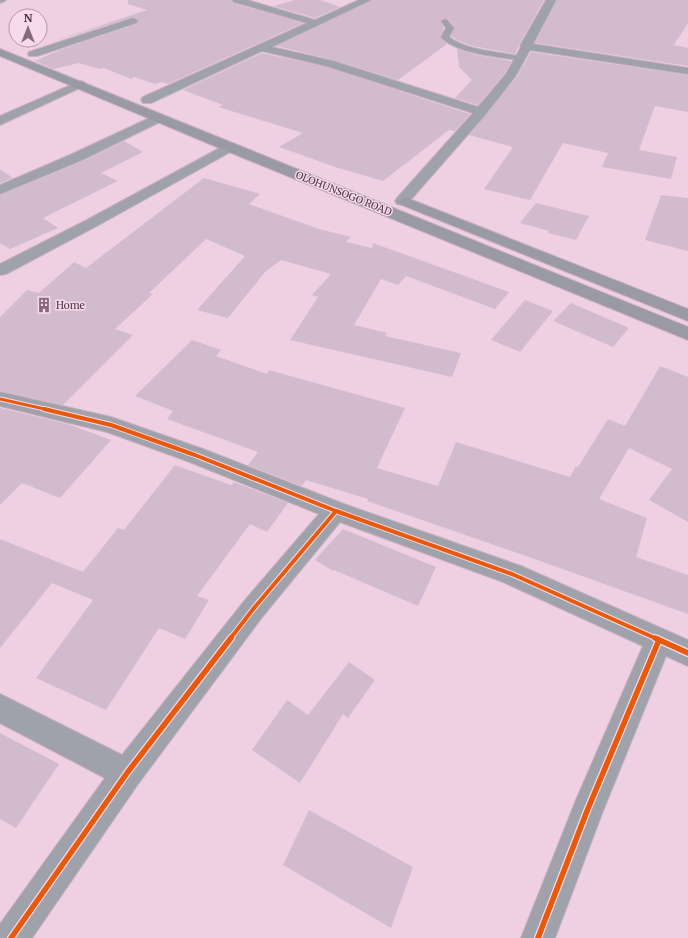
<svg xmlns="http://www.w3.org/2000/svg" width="688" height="938" viewBox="0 0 688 938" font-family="Merriweather,serif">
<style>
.building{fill:#d2bbce}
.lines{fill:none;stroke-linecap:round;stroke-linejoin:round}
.lane-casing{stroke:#c9b0be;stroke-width:2}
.street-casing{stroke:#c9b0be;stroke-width:2}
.primary-casing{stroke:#c9b0be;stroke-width:2}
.lane{fill:#a0a2ab;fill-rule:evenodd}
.street{fill:#a0a2ab;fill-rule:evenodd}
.primary{fill:#999aa5;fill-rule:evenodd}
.cycleway-far2-casing{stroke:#f7daeb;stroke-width:5}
.cycleway-far1-casing{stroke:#f7daeb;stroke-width:6}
.cycleway-casing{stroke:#f7daeb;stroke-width:8}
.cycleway-far2{stroke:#e8590c;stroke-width:3}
.cycleway-far1{stroke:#e8590c;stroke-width:4}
.cycleway{stroke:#e8590c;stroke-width:5.5}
.labels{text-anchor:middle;stroke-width:3;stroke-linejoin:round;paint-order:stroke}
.far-street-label{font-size:10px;fill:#4e3243;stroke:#f7daeb}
.far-poi-label{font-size:10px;fill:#4e3243;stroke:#f7daeb;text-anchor:start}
</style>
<rect width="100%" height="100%" fill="#efd0e2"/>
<g class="building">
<path d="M 128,0 L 230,0 L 234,3 L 303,23 L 168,84 L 161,82 L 155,84 L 134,77 L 131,79 L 104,68 L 99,69 L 79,63 L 54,69 L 35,61 L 62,49 L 137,24 L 139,21 L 133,17 L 48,43 L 147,10 L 128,4 Z"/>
<path d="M 295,0 L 320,0 L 340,7 L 315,18 L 273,6 Z"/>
<path d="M 372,0 L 544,0 L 519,45 L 515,54 L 473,46 L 456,40 L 455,38 L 451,37 L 455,27 L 448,19 L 444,18 L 440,21 L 444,28 L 440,37 L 447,44 L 398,80 L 333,60 L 277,46 Z"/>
<path d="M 557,0 L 688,0 L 688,23 L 674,45 L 688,48 L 688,66 L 535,43 Z"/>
<path d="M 457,49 L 477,55 L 512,61 L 505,73 L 478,105 L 455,98 L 472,80 L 459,67 Z"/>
<path d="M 531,52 L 688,75 L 688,112 L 655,106 L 639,150 L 677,157 L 671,179 L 602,167 L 608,153 L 563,143 L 530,200 L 484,189 L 513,147 L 469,135 L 516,78 Z"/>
<path d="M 262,53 L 326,67 L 470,114 L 455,131 L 449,130 L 383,181 L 335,167 L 279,147 L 303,133 L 218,107 L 223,105 L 183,90 Z"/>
<path d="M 124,141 L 143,152 L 101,173 L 118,181 L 43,218 L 58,228 L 10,249 L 0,243 L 0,195 L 81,162 Z"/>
<path d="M 0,169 L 13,178 L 0,183 Z"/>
<path d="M 204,178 L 260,194 L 249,204 L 319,229 L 351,237 L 346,242 L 372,248 L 373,243 L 509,292 L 495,309 L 406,276 L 398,285 L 381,279 L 354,325 L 387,333 L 385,336 L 461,353 L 452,377 L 290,340 L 318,297 L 312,295 L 331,274 L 281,260 L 266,271 L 228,318 L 197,310 L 245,256 L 206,239 L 149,293 L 153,294 L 115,329 L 133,335 L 63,405 L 0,391 L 0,317 L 27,290 L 39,293 L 74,262 L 86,268 Z"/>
<path d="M 661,195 L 688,198 L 688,251 L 645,240 Z"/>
<path d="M 536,203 L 589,216 L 576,240 L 548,233 L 549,231 L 520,223 Z"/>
<path d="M 525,300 L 553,311 L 520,352 L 491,340 Z"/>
<path d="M 571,303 L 629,328 L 613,347 L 553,321 Z"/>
<path d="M 192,340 L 221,350 L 216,356 L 267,374 L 269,370 L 405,408 L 377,468 L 438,486 L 456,442 L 570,477 L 576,466 L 578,467 L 608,419 L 625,426 L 660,366 L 688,377 L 688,522 L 649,500 L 672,469 L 629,448 L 599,499 L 647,518 L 636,557 L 688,575 L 688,614 L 529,557 L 367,501 L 368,499 L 306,480 L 302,486 L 248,465 L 258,452 L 167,419 L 173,411 L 135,396 Z"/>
<path d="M 0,408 L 68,424 L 111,440 L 60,498 L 22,483 L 0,505 Z"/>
<path d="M 175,465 L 231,485 L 234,482 L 288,503 L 267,532 L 250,524 L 197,596 L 209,600 L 185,639 L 159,628 L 106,710 L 36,678 L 93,600 L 52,583 L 0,648 L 0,539 L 83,572 L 118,528 L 124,530 Z"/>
<path d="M 343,529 L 436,567 L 418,606 L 334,570 L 333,571 L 315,560 Z"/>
<path d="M 349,662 L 375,680 L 348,718 L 343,714 L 300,783 L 252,750 L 287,700 L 308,715 Z"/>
<path d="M 0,733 L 59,764 L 16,828 L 0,819 Z"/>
<path d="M 309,810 L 413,867 L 391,928 L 283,865 Z"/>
</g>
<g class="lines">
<defs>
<path id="lane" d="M 445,19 L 447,20 L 454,28 L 449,37 C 465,50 498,52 519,56 L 523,58 L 519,60 C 498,57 455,53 441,37 L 446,28 L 441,21 Z"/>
<g id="street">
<path d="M 0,0 L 6,0 L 1,3 Z"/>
<path d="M 232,0 L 247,0 L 315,20 L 359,0 L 371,0 L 272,47 L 333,61 L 478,107 L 506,74 L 521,47 L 520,46 L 546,0 L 556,0 L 533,44 L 688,68 L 688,74 L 530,50 L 515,77 L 485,115 L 407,204 L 402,205 L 397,204 L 395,201 L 397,198 L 473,113 L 326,66 L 262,51 L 151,103 L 143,103 L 141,100 L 143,97 L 307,23 L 234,2 Z"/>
<path d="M 133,18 L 138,21 L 136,23 L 37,56 L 29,56 L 28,54 L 29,52 Z"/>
<path d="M 80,81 L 84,82 L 86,84 L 84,86 L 0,125 L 0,116 Z"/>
<path d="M 158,114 L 162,115 L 164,118 L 162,121 L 80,161 L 0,194 L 0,185 L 70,155 Z"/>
<path d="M 229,143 L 234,144 L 236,147 L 234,150 L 95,227 L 6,274 L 0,275 L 0,264 L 85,221 Z"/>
<path d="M 0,392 L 111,417 L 203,449 L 344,504 L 521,566 L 688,640 L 688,666 L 666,656 L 603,811 L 555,938 L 521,938 L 576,800 L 643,646 L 503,582 L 340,522 L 263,616 L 138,784 L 32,938 L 0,938 L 0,924 L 105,778 L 0,723 L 0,694 L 122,755 L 245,600 L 319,514 L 187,461 L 107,432 L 0,406 Z"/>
</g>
<g id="primary">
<path d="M 0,49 L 688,327 L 688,340 L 224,150 L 0,56 Z"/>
<path d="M 407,198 L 688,309 L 688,321 L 402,205 L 400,202 L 402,199 Z"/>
</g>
</defs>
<use href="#lane" class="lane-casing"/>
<use href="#street" class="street-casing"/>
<use href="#primary" class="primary-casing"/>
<use href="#lane" class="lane"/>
<use href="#street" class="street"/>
<use href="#primary" class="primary"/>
<defs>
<path id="cycleway-far2" d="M 0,399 L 49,410"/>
<g id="cycleway-far1">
<path d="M 44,409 L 111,425 L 195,455 L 336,511 L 512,574 L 657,639"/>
<path d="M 230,639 L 254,608 L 336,511"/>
</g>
<g id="cycleway">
<path d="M 655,638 L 688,653"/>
<path d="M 11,938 L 127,773 L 231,638"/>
<path d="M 538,938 L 587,811 L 659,640"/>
</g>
</defs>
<use href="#cycleway-far2" class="cycleway-far2-casing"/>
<use href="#cycleway-far1" class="cycleway-far1-casing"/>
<use href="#cycleway" class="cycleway-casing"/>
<use href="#cycleway-far2" class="cycleway-far2"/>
<use href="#cycleway-far1" class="cycleway-far1"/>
<use href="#cycleway" class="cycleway"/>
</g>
<defs>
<symbol id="building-bare" viewBox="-9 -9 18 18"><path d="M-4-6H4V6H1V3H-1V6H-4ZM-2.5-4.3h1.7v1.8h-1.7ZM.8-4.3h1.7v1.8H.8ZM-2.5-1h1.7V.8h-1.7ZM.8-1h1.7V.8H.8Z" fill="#86697b" stroke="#f7daeb" stroke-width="2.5" paint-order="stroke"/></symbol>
</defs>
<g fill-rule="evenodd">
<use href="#building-bare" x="33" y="294" width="22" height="22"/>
</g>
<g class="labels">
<g class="far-street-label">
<text transform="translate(344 193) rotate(22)" y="4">OLOHUNSOGO ROAD</text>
</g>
<g class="far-poi-label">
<text x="56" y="309">Home</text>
</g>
</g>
<g transform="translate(28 28)"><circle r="19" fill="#f7daeb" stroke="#b397a8"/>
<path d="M0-3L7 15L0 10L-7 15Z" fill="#86697b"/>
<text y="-6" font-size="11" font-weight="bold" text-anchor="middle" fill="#4e3243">N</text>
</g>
</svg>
